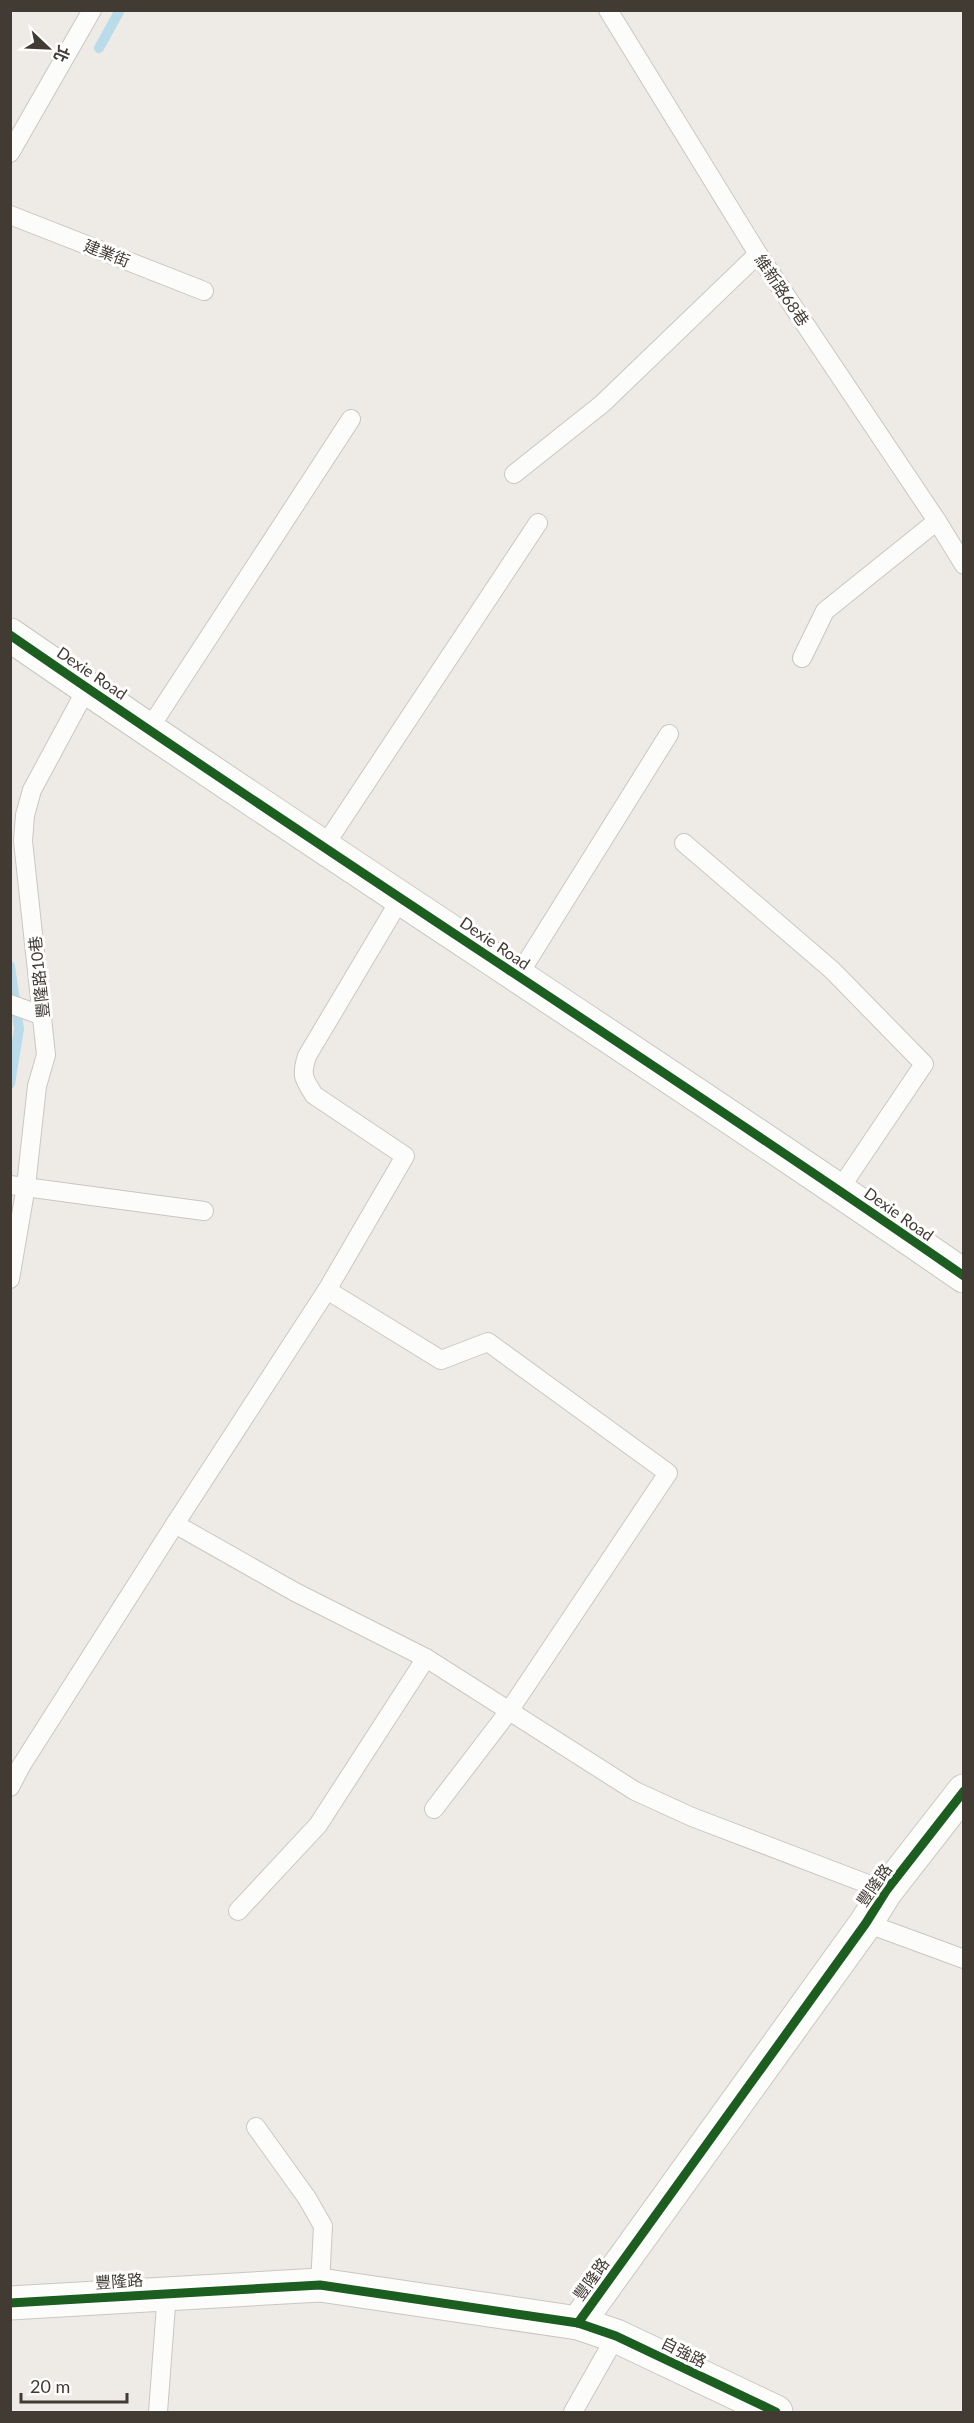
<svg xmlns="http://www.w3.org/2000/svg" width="974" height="2423" viewBox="0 0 974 2423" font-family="Lato,'Noto Sans TC',sans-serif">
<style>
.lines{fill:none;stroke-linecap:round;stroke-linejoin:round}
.stream{stroke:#badcea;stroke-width:10}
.service-casing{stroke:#cac7c3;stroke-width:20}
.minor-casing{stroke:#cac7c3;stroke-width:35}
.tertiary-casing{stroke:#cac7c3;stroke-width:35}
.service{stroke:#fcfcfb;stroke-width:18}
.minor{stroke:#fcfcfb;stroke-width:33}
.tertiary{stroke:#fcfcfb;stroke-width:33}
.cycleway-casing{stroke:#fff;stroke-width:13}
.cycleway{stroke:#1b5e20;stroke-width:9}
.labels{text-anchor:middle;stroke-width:6;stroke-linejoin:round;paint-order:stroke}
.street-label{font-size:16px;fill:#423b34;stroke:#fff}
</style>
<rect width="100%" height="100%" fill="#eeebe7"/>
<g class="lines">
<g class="stream">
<path d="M 99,48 L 120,10"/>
<path d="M 10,966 L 19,1029 L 10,1084"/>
</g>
<defs>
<g id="service">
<path d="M 608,10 L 758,254 L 937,521 L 964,565"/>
<path d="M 10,153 L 92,10"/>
<path d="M 10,215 L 204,291"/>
<path d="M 514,474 L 602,404 L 758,254"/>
<path d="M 802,658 L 825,611 L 937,521"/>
<path d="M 149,729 L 351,419"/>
<path d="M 684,843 L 832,970 L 924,1064 L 839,1190"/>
<path d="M 323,848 L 538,523"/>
<path d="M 518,976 L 669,734"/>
<path d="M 10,1004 L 43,1016"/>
<path d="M 10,1185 L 204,1211"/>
<path d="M 10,1279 L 26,1186 L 37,1086 L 46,1055 L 23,841 L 25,815 L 32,790 L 87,688"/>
<path d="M 327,1290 L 441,1360 L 488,1342 L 668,1473 L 509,1711 L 434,1809"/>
<path d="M 175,1524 L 295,1592 L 426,1658 L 635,1791 L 692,1817 L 886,1891"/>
<path d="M 10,1787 L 21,1766 L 175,1524 L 327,1290 L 405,1156 L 314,1095 C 303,1078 301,1075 307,1056 L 401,898"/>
<path d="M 238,1911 L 318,1825 L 426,1658"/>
<path d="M 866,1923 L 964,1959"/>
<path d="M 256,2127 L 307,2198 L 323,2226 L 320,2285"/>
<path d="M 158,2412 L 167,2292"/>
<path d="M 573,2412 L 616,2336"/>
</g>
<g id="minor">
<path d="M 10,2303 L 320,2285 L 578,2323 L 616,2336 L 776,2412"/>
<path d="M 578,2323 L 866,1923 L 886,1891 L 964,1791"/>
</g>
<path id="tertiary" d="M 10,635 C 325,853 649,1058 964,1276"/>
</defs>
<use href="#service" class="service-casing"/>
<use href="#minor" class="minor-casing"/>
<use href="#tertiary" class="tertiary-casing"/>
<use href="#service" class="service"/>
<use href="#minor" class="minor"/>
<use href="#tertiary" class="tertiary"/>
<defs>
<g id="cycleway">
<path d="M 10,635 C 325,853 649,1058 964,1276"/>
<path d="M 10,2303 L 320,2285 L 578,2323 L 616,2336 L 776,2412"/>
<path d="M 578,2323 L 866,1923 L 886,1891 L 964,1791"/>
</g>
</defs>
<use href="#cycleway" class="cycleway-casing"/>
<use href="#cycleway" class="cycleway"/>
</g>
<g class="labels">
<g class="street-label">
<text transform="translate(107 253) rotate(21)" y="6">建業街</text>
<text transform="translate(782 290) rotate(56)" y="6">維新路68巷</text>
<text transform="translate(92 673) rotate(34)" y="6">Dexie Road</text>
<text transform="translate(495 943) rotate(34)" y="6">Dexie Road</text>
<text transform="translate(39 977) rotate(-96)" y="6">豐隆路10巷</text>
<text transform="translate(899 1214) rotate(35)" y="6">Dexie Road</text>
<text transform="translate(874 1885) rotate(-55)" y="6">豐隆路</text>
<text transform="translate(591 2279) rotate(-54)" y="6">豐隆路</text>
<text transform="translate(119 2281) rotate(-4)" y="6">豐隆路</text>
<text transform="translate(684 2352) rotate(26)" y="6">自強路</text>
</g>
</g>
<rect width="974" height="2423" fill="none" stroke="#423b34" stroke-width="24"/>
<g transform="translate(48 48) rotate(113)" stroke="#ffffff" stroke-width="4.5" paint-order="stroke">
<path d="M0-4.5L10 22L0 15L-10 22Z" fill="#423b34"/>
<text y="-9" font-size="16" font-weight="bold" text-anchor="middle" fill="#423b34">北</text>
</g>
<path d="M21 2393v9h106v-9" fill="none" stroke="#423b34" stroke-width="3"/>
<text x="30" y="2393" font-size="18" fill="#423b34" stroke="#ffffff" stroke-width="4.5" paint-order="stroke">20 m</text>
</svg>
